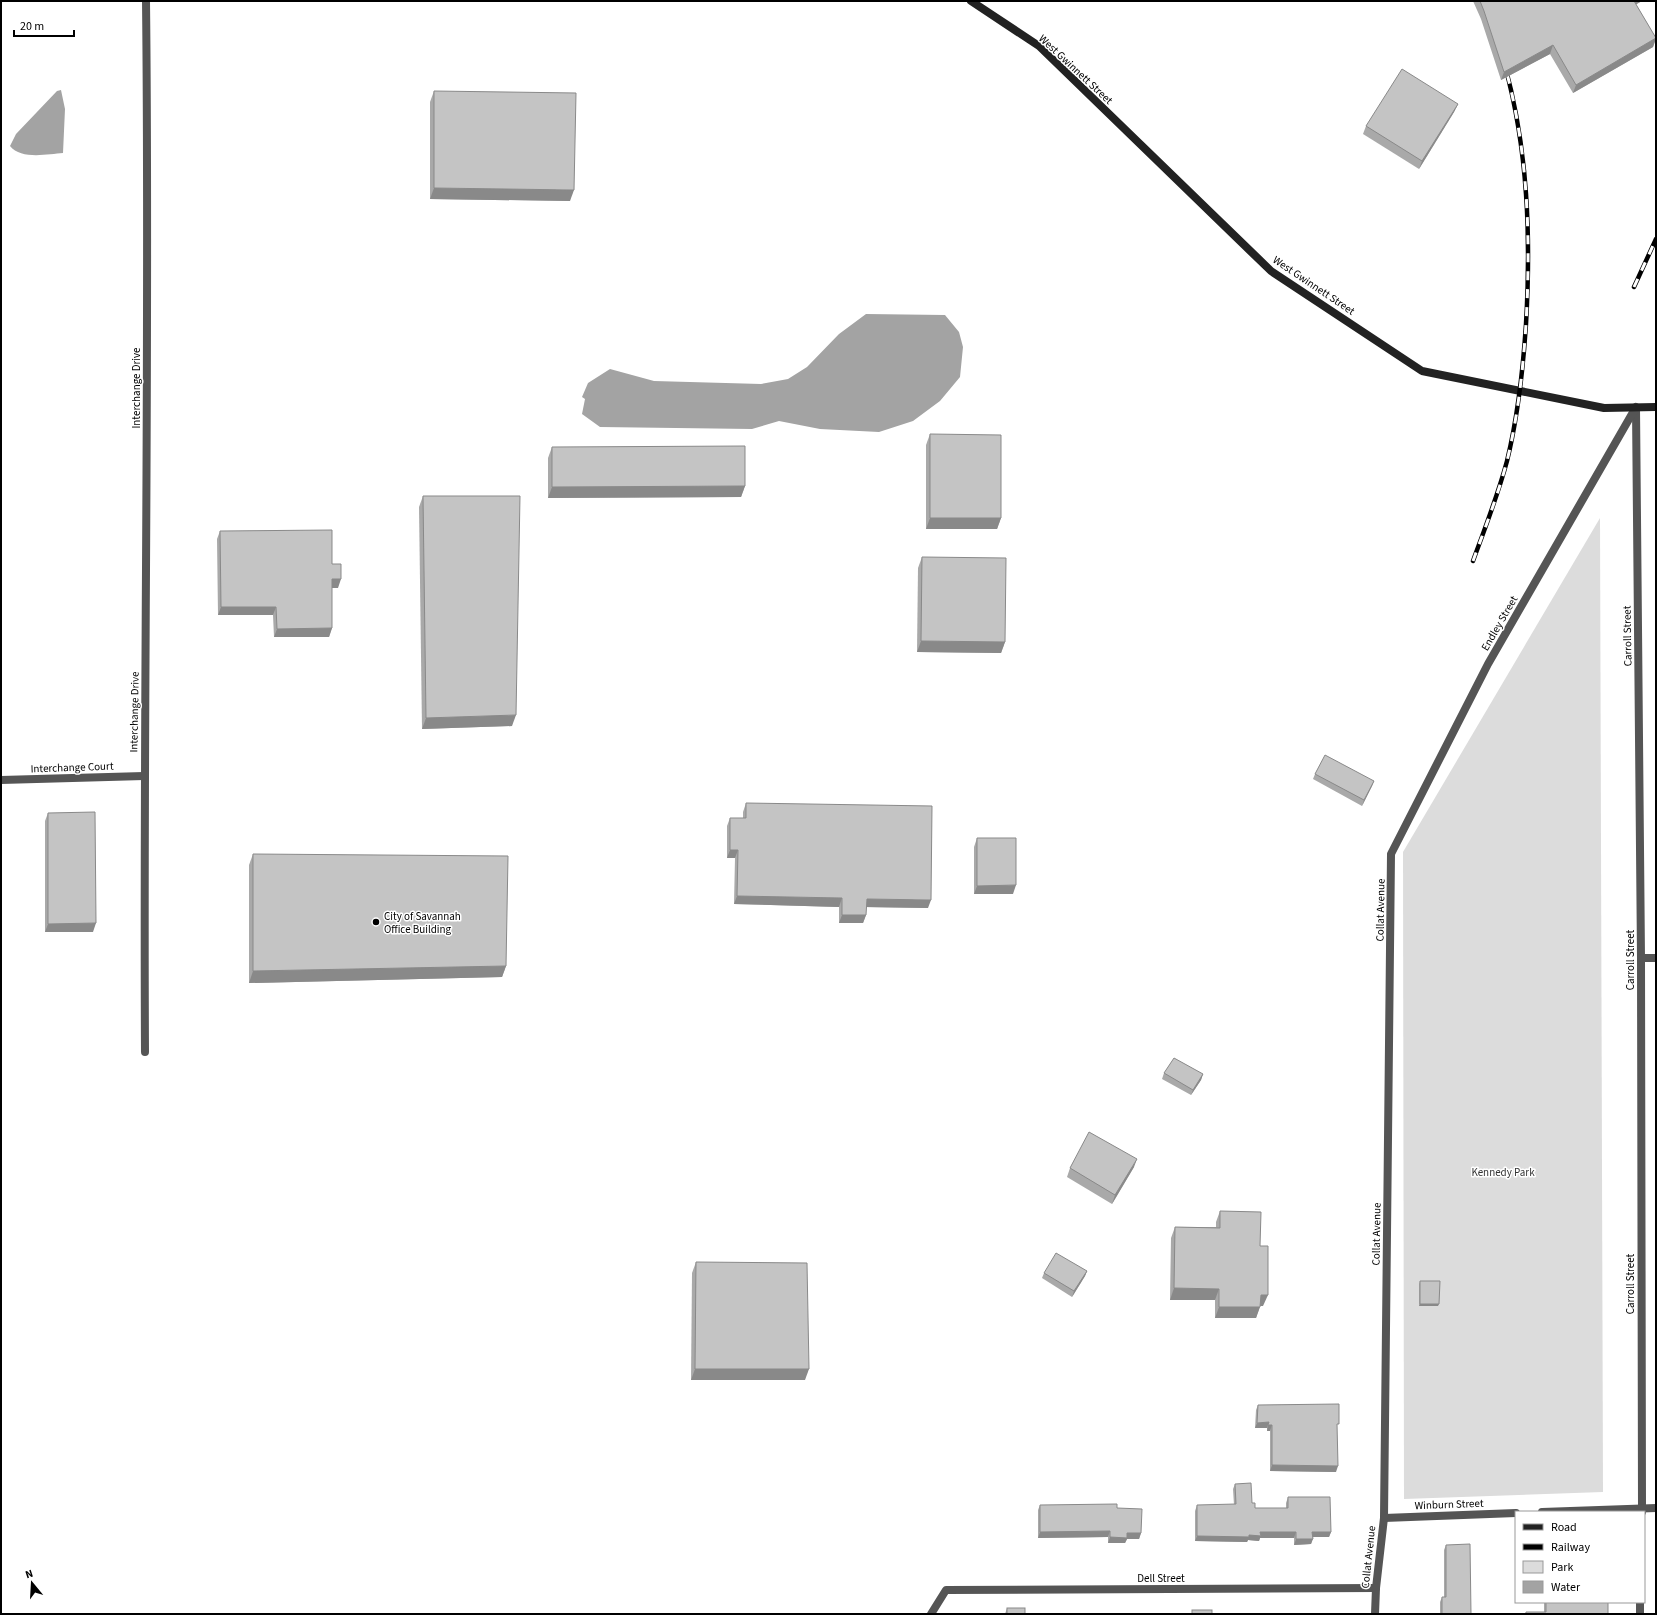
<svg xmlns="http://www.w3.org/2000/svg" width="1657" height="1615" viewBox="0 0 1657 1615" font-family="'Source Sans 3',sans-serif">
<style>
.green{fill:#dcdcdc}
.water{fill:#a3a3a3}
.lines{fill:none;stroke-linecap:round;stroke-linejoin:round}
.minor{stroke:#555;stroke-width:8}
.secondary{stroke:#222;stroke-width:8}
.rail-casing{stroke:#000;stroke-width:4.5}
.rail{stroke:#fff;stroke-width:3;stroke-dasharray:9;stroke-linecap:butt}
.wall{fill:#a9a9a9}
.shaded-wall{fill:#898989}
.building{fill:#c4c4c4;stroke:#898989}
.poi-dot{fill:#000;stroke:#fff;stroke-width:1.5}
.labels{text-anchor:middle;stroke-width:3;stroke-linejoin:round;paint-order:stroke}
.street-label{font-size:11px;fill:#000;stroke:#fff}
.poi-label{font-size:11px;fill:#000;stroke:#fff;text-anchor:start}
.park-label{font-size:11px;fill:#333;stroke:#fff}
</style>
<rect width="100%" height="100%" fill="#fff"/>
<path class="green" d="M 1600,518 L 1603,1492 L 1404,1499 L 1403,852 Z"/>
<g class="water">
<path d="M 61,90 L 65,109 L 63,153 C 48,154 21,160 10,146 L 16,134 L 57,91 Z"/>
<path d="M 866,314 L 945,315 L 959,332 L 963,347 L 960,377 L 940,401 L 913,421 L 879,432 L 820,429 L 779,421 L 752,429 L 600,427 L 582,414 L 585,399 L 582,397 L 588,383 L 610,369 L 654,381 L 761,384 L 788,379 L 807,367 L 839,334 Z"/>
</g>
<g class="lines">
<g class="minor">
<path d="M 1636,408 L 1641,958 L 1642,1512"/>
<path d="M 1,780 L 144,776"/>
<path d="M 1641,958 L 1656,958"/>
<path d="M 145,1052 C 143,702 150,351 146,1"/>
<path d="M 1542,1512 L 1656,1508"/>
<path d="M 1384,1518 L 1516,1513"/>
<path d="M 931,1614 L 946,1590 L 1376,1588"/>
<path d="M 1375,1614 L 1376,1588 L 1384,1518 L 1391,854 L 1488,664 L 1636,407"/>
<path d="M 1640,1614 L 1640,1602"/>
</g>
<path class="secondary" d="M 971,1 L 1039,46 L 1271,271 L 1422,371 L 1604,408 L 1656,407"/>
<defs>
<g id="rail">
<path d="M 1634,287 L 1656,239"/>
<path d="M 1473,561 C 1485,528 1498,495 1507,461 C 1518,416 1523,370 1526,324 C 1531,237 1528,150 1505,66"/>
</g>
</defs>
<use href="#rail" class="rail-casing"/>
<use href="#rail" class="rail"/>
</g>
<g class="wall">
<path d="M 1473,1 L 1642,1 L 1636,4 L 1656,39 L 1653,47 L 1573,93 L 1550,54 L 1501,80 L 1481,19 Z"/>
<path d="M 434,91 L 570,201 L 430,199 L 430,102 Z"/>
<path d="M 1458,104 L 1454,112 L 1419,169 L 1363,134 L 1366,126 Z"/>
<path d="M 930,434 L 1001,518 L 997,529 L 926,529 L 926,445 Z"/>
<path d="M 552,447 L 745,486 L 741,497 L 548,498 L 548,458 Z"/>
<path d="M 423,496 L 512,726 L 422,729 L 419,507 Z"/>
<path d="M 220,531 L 338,588 L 332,588 L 332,628 L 329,637 L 274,637 L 273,615 L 218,615 L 217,539 Z"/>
<path d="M 922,557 L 1005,642 L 1001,653 L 917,652 L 918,568 Z"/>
<path d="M 1315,774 L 1374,781 L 1372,786 L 1362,806 L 1313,779 Z"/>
<path d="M 746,803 L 928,908 L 866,907 L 866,915 L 863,923 L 839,923 L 839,907 L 734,904 L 735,858 L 727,858 L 727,826 L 730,818 L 743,818 L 743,812 Z"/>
<path d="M 48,813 L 93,932 L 45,932 L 45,821 Z"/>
<path d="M 977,838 L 1013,894 L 974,894 L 974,847 Z"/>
<path d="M 253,854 L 506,966 L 502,977 L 249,983 L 249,865 Z"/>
<path d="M 1164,1073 L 1203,1074 L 1201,1080 L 1191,1095 L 1162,1079 Z"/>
<path d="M 1134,1167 L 1112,1204 L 1067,1177 L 1070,1168 Z"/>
<path d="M 1220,1211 L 1260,1246 L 1263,1306 L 1260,1306 L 1256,1318 L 1215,1318 L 1215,1300 L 1170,1300 L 1171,1238 L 1175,1227 L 1216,1227 L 1216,1222 Z"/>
<path d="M 696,1262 L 805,1380 L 691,1380 L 692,1273 Z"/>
<path d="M 1087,1271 L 1085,1276 L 1072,1297 L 1042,1278 L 1044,1273 Z"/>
<path d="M 1420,1281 L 1438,1306 L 1419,1306 L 1419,1284 Z"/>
<path d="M 1258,1405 L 1337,1428 L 1336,1472 L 1270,1471 L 1270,1431 L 1267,1431 L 1267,1428 L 1255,1428 L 1256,1410 Z"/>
<path d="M 1235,1484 L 1252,1503 L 1255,1508 L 1286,1508 L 1286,1503 L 1288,1497 L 1331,1532 L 1329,1537 L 1313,1537 L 1311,1544 L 1294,1545 L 1294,1538 L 1260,1538 L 1259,1541 L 1248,1540 L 1247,1542 L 1195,1541 L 1195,1511 L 1197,1505 L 1234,1505 L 1233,1489 Z"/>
<path d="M 1040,1505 L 1117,1508 L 1141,1533 L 1139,1539 L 1127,1539 L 1125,1543 L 1108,1543 L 1108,1537 L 1038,1538 L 1038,1510 Z"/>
<path d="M 1446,1545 L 1471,1614 L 1440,1614 L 1440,1602 L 1442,1597 L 1444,1597 L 1444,1550 Z"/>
<path d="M 1544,1602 L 1608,1602 L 1608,1614 L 1525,1614 L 1526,1612 L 1544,1612 Z"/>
<path d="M 1007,1608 L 1007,1614 L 1005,1614 Z"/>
</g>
<g class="shaded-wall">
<path d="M 1633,1 L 1642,1 L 1630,8 Z"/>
<path d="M 1656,38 L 1653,47 L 1573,93 L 1576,85 Z"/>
<path d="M 1553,45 L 1550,54 L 1501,80 L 1504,72 Z"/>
<path d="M 1458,104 L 1454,112 L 1419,169 L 1422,161 Z"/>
<path d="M 434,188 L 574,190 L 570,201 L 430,199 Z"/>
<path d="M 745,486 L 741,497 L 548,498 L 552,487 Z"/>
<path d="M 930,518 L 1001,518 L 997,529 L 926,529 Z"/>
<path d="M 332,579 L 341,579 L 338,588 L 329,588 Z"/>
<path d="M 221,607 L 276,607 L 273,615 L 218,615 Z"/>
<path d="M 332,628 L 329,637 L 274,637 L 277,629 Z"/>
<path d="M 921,641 L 1005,642 L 1001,653 L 917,652 Z"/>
<path d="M 516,715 L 512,726 L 422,729 L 426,718 Z"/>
<path d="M 1374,781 L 1372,786 L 1362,806 L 1364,800 Z"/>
<path d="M 730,850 L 738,850 L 735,858 L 727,858 Z"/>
<path d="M 1016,885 L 1013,894 L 974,894 L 977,886 Z"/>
<path d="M 737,896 L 842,898 L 839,907 L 734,904 Z"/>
<path d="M 867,899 L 931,900 L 928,908 L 863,907 Z"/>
<path d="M 842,915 L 866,915 L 863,923 L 839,923 Z"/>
<path d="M 96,923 L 93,932 L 45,932 L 48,924 Z"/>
<path d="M 506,966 L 502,977 L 249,983 L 253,971 Z"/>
<path d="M 1203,1074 L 1201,1080 L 1191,1095 L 1193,1090 Z"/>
<path d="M 1137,1159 L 1134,1167 L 1112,1204 L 1115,1195 Z"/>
<path d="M 1087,1271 L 1085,1276 L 1072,1297 L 1074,1291 Z"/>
<path d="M 1174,1288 L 1219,1289 L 1215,1300 L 1170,1300 Z"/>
<path d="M 1261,1295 L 1268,1295 L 1263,1306 L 1257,1306 Z"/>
<path d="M 1420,1304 L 1439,1304 L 1438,1306 L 1419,1306 Z"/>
<path d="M 1219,1307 L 1260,1307 L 1256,1318 L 1215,1318 Z"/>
<path d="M 695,1369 L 809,1369 L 805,1380 L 691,1380 Z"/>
<path d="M 1269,1422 L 1267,1428 L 1255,1428 L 1257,1423 Z"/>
<path d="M 1268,1425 L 1272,1425 L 1270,1431 L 1267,1431 Z"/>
<path d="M 1272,1465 L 1338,1466 L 1336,1472 L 1270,1471 Z"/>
<path d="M 1110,1531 L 1108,1537 L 1038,1538 L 1040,1532 Z"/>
<path d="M 1260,1532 L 1296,1532 L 1294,1538 L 1260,1538 L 1259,1541 L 1248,1540 L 1247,1542 L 1195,1541 L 1197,1536 L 1249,1535 Z"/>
<path d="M 1312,1532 L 1331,1532 L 1329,1537 L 1310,1537 Z"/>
<path d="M 1127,1533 L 1141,1533 L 1139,1539 L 1127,1539 L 1125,1543 L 1108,1543 L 1110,1537 Z"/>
<path d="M 1296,1539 L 1313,1539 L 1311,1544 L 1294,1545 Z"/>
</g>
<g class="building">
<path d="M 1480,1 L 1634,1 L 1656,38 L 1576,85 L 1553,45 L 1504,72 L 1484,11 Z"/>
<path d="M 1402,69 L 1458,104 L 1422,161 L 1366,126 Z"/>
<path d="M 434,91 L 576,93 L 574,190 L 434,188 Z"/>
<path d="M 930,434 L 1001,435 L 1001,518 L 930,518 Z"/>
<path d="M 745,446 L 745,486 L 552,487 L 552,447 Z"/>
<path d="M 423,496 L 520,496 L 516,715 L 426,718 Z"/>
<path d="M 332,530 L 332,564 L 341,564 L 341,579 L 332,579 L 332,628 L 277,629 L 276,607 L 221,607 L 220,531 Z"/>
<path d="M 922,557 L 1006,558 L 1005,642 L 921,641 Z"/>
<path d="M 1325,755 L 1374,781 L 1364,800 L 1315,774 Z"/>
<path d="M 746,803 L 932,806 L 931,900 L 867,899 L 866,915 L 842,915 L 842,898 L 737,896 L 738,850 L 730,850 L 730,818 L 746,818 Z"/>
<path d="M 95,812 L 96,923 L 48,924 L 48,813 Z"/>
<path d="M 977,838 L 1016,838 L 1016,885 L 977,886 Z"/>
<path d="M 253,854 L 508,856 L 506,966 L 253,971 Z"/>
<path d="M 1174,1058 L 1203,1074 L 1193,1090 L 1164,1073 Z"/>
<path d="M 1089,1132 L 1137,1159 L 1115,1195 L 1070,1168 Z"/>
<path d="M 1220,1211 L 1261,1212 L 1260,1246 L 1268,1246 L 1268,1295 L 1261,1295 L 1260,1307 L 1219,1307 L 1219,1289 L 1174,1288 L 1175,1227 L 1220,1228 Z"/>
<path d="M 1056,1253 L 1087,1271 L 1074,1291 L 1044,1273 Z"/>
<path d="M 696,1262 L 807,1263 L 809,1369 L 695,1369 Z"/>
<path d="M 1420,1281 L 1440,1281 L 1439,1304 L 1420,1304 Z"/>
<path d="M 1339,1404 L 1339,1424 L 1337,1424 L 1338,1466 L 1272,1465 L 1272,1425 L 1268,1425 L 1269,1422 L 1257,1423 L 1258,1405 Z"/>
<path d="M 1251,1483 L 1252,1503 L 1255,1503 L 1255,1508 L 1288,1508 L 1288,1497 L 1330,1497 L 1331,1532 L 1312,1532 L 1313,1539 L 1296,1539 L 1296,1532 L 1260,1532 L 1261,1536 L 1249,1535 L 1249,1537 L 1197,1536 L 1197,1505 L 1236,1504 L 1235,1484 Z"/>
<path d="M 1117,1504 L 1117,1508 L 1142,1509 L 1141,1533 L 1127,1533 L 1127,1538 L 1110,1537 L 1110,1531 L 1040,1532 L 1040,1505 Z"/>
<path d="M 1470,1544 L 1471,1614 L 1442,1614 L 1442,1597 L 1446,1597 L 1446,1545 Z"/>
<path d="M 1546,1602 L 1608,1602 L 1608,1614 L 1526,1614 L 1526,1612 L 1546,1612 Z"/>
<rect x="1007" y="1608" width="18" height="6"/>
<rect x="1192" y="1610" width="20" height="4"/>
</g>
<circle class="poi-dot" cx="376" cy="922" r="4"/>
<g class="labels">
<g class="street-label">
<text transform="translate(1076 69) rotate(43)" y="4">West Gwinnett Street</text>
<text transform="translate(1314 285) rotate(34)" y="4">West Gwinnett Street</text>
<text transform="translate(136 388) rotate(-90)" y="4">Interchange Drive</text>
<text transform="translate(1499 623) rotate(-60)" y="4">Endley Street</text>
<text transform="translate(1627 636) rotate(-91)" y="4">Carroll Street</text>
<text transform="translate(134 712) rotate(-89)" y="4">Interchange Drive</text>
<text transform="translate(72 767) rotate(-2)" y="4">Interchange Court</text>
<text transform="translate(1380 910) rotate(-89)" y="4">Collat Avenue</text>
<text transform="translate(1630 960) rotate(-90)" y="4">Carroll Street</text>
<text transform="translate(1376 1234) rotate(-89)" y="4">Collat Avenue</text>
<text transform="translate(1630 1284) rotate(-90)" y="4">Carroll Street</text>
<text transform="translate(1449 1504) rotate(-2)" y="4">Winburn Street</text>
<text transform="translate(1368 1557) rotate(-84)" y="4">Collat Avenue</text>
<text x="1161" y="1582">Dell Street</text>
</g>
<g class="poi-label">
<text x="384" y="920">City of Savannah<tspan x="384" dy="13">Office Building</tspan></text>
</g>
<g class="park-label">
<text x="1503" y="1176">Kennedy Park</text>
</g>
</g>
<rect width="1657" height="1615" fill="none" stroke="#000000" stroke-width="4"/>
<rect x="1515" y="1511" width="130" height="92" fill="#ffffff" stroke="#999999"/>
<rect x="1523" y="1524" width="20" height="6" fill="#222222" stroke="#999999"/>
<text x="1551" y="1531" font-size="12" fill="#000000">Road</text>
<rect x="1523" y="1544" width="20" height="6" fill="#000000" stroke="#999999"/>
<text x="1551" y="1551" font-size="12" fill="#000000">Railway</text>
<rect x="1523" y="1561" width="20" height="12" fill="#dcdcdc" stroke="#999999"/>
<text x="1551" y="1571" font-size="12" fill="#000000">Park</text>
<rect x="1523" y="1581" width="20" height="12" fill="#a3a3a3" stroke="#999999"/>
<text x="1551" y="1591" font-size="12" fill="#000000">Water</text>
<g transform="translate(32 1583) rotate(342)" stroke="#ffffff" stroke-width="3" paint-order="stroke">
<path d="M0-3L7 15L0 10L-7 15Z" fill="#000000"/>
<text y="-6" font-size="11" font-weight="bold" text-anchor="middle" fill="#000000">N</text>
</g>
<path d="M14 30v6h60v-6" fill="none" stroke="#000000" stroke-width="2"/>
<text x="20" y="30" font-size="12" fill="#000000" stroke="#ffffff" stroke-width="3" paint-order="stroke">20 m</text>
</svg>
